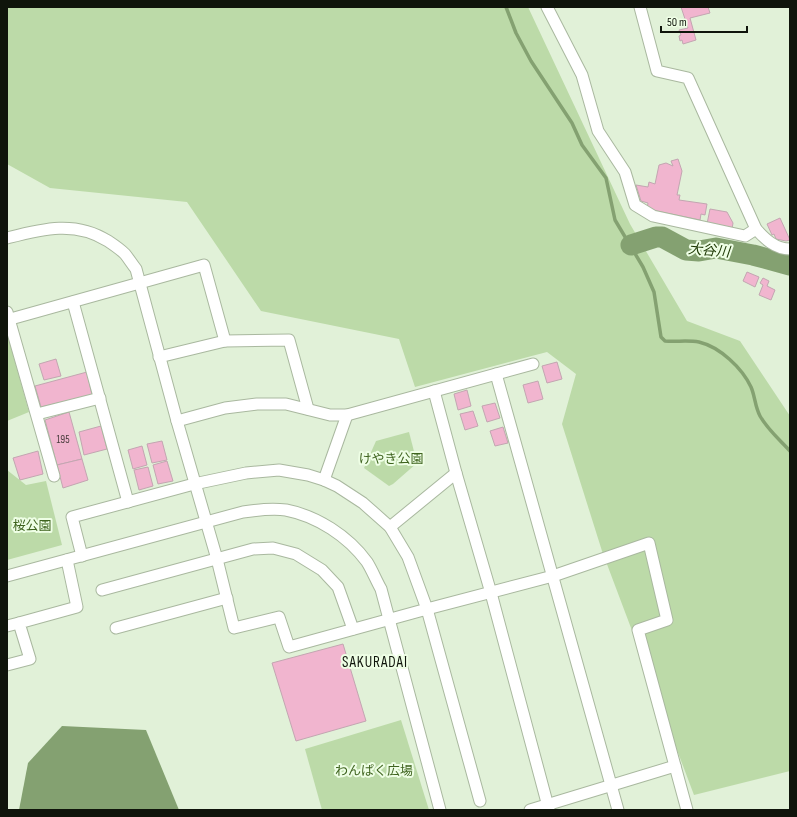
<svg xmlns="http://www.w3.org/2000/svg" width="797" height="817" viewBox="0 0 797 817" font-family="'Sofia Sans Condensed','Noto Sans JP',sans-serif">
<style>
.green{fill:#bcdaa8}
.water{fill:#84a171}
.lines{fill:none;stroke-linecap:round;stroke-linejoin:round}
.stream{stroke:#84a171;stroke-width:3.5}
.river{stroke:#84a171;stroke-width:21}
.building{fill:#f1b5cf;stroke:#c3a6b1}
.minor-casing{stroke:#a9b89f;stroke-width:13}
.minor{stroke:#fff;stroke-width:11}
.labels{text-anchor:middle;stroke-width:4;stroke-linejoin:round;paint-order:stroke}
.number-label{font-size:11px;fill:#483c3c}
.park-label{font-size:13px;fill:#3e631e;stroke:#eefee5}
.water-label{font-size:14px;font-style:italic;fill:#1a3500;stroke:#eefee5}
.quarter-label{font-size:15px;letter-spacing:1px;fill:#0f140b;stroke:#eefee5}
</style>
<rect width="100%" height="100%" fill="#e1f1d8"/>
<g class="green">
<path d="M 7,7 L 528,7 L 630,224 L 687,321 L 740,341 L 790,416 L 790,771 L 694,795 L 602,551 L 562,424 L 576,374 L 547,352 L 415,387 L 399,339 L 261,311 L 187,202 L 50,188 L 7,164 Z"/>
<path d="M 7,333 L 29,412 L 7,421 Z"/>
<path d="M 409,432 L 417,463 L 393,484 L 389,486 L 364,468 L 376,441 Z"/>
<path d="M 7,470 L 26,485 L 46,481 L 62,545 L 7,560 Z"/>
<path d="M 401,720 L 429,810 L 322,810 L 305,749 Z"/>
</g>
<path class="water" d="M 62,726 L 146,730 L 179,810 L 19,810 L 28,763 Z"/>
<g class="lines">
<path class="stream" d="M 506,7 L 516,33 L 531,61 L 572,123 L 582,145 L 606,178 L 615,220 L 643,267 L 654,292 L 661,337 L 665,341 C 676,342 688,340 699,342 C 720,347 742,368 751,387 C 755,396 755,407 760,416 C 768,430 779,439 790,451"/>
<path class="river" d="M 631,245 L 656,237 L 662,237 L 686,250 L 699,251 L 716,248 L 753,255 L 790,265"/>
</g>
<g class="building">
<path d="M 681,7 L 708,7 L 710,13 L 690,18 L 696,40 L 683,44 L 682,40 L 680,41 L 679,36 L 681,35 L 679,30 L 688,28 Z"/>
<path d="M 678,159 L 682,171 L 677,195 L 680,195 L 679,200 L 707,204 L 705,215 L 701,214 L 700,220 L 647,209 L 648,203 L 641,201 L 636,185 L 648,187 L 649,182 L 655,184 L 659,165 L 666,163 L 673,166 L 671,161 Z"/>
<path d="M 710,209 L 727,212 L 733,223 L 732,229 L 707,224 Z"/>
<path d="M 780,218 L 790,240 L 786,241 L 776,239 L 774,234 L 772,235 L 767,224 Z"/>
<path d="M 747,272 L 759,277 L 755,287 L 743,281 Z"/>
<path d="M 763,278 L 769,281 L 767,286 L 775,290 L 771,300 L 759,295 L 763,285 L 760,283 Z"/>
<path d="M 56,359 L 61,376 L 44,380 L 39,364 Z"/>
<path d="M 557,362 L 562,379 L 547,383 L 542,366 Z"/>
<path d="M 87,372 L 92,395 L 41,407 L 35,386 Z"/>
<path d="M 538,381 L 543,399 L 528,403 L 523,385 Z"/>
<path d="M 467,390 L 471,406 L 458,410 L 454,394 Z"/>
<path d="M 495,403 L 500,418 L 487,422 L 482,406 Z"/>
<path d="M 473,411 L 478,426 L 465,430 L 460,414 Z"/>
<path d="M 69,412 L 82,459 L 57,465 L 45,420 Z"/>
<path d="M 101,426 L 107,449 L 84,455 L 79,432 Z"/>
<path d="M 503,427 L 508,443 L 495,446 L 490,431 Z"/>
<path d="M 162,441 L 167,460 L 152,463 L 147,444 Z"/>
<path d="M 142,446 L 147,465 L 133,469 L 128,450 Z"/>
<path d="M 38,451 L 43,474 L 20,480 L 13,458 Z"/>
<path d="M 82,459 L 88,480 L 63,488 L 57,465 Z"/>
<path d="M 167,461 L 173,481 L 158,484 L 153,465 Z"/>
<path d="M 148,467 L 153,486 L 139,490 L 134,470 Z"/>
<path d="M 343,644 L 366,721 L 296,741 L 272,663 Z"/>
</g>
<g class="lines">
<defs>
<g id="minor">
<path d="M 547,7 L 582,75 L 598,131 L 625,172 L 635,205 L 653,216 L 745,236 L 756,229"/>
<path d="M 640,7 L 657,71 L 688,78 L 756,229 C 765,239 775,249 790,249"/>
<path d="M 7,238 C 42,229 75,220 108,241 C 114,245 120,249 125,254 C 129,259 132,264 136,269 L 177,421 L 217,559 L 234,628 L 279,617 L 289,647 L 427,609 L 553,576 L 649,543 L 667,620 L 638,630 L 687,810"/>
<path d="M 73,302 L 128,502"/>
<path d="M 7,312 L 54,476"/>
<path d="M 7,320 L 204,265 L 225,341"/>
<path d="M 159,357 L 225,341 L 289,340 L 308,409"/>
<path d="M 496,374 L 618,810"/>
<path d="M 434,391 L 456,473 L 491,593 L 549,810"/>
<path d="M 37,414 L 100,398"/>
<path d="M 177,421 L 225,408 L 257,404 L 286,404 L 330,415 L 347,415 L 533,364"/>
<path d="M 324,480 L 347,415"/>
<path d="M 390,527 L 456,473"/>
<path d="M 82,556 L 72,517 L 194,484 L 246,473 L 279,470 L 308,475 L 324,480 L 337,486 L 363,503 L 390,527 L 408,557 L 427,609 L 480,801"/>
<path d="M 7,576 L 243,512 C 257,510 271,508 286,510 C 317,516 348,536 367,562 C 372,570 376,580 381,589 L 440,810"/>
<path d="M 102,590 L 253,549 L 273,548 L 296,554 L 322,570 L 338,587 L 353,629"/>
<path d="M 7,626 L 19,623"/>
<path d="M 116,628 L 227,598"/>
<path d="M 7,665 L 30,659 L 19,623 L 77,607 L 67,560"/>
<path d="M 530,810 L 675,766"/>
</g>
</defs>
<use href="#minor" class="minor-casing"/>
<use href="#minor" class="minor"/>
</g>
<g class="labels">
<g class="number-label">
<text x="63" y="443">195</text>
</g>
<g class="park-label">
<text x="391" y="463">けやき公園</text>
<text x="32" y="530">桜公園</text>
<text x="374" y="775">わんぱく広場</text>
</g>
<g class="water-label">
<text transform="translate(709 250) rotate(5)" y="5">大谷川</text>
</g>
<g class="quarter-label">
<text x="375" y="667">SAKURADAI</text>
</g>
</g>
<rect width="797" height="817" fill="none" stroke="#0f140b" stroke-width="16"/>
<path d="M661 26v6h86v-6" fill="none" stroke="#0f140b" stroke-width="2"/>
<text x="667" y="26" font-size="12" fill="#0f140b" stroke="#eefee5" stroke-width="3" paint-order="stroke">50 m</text>
</svg>
